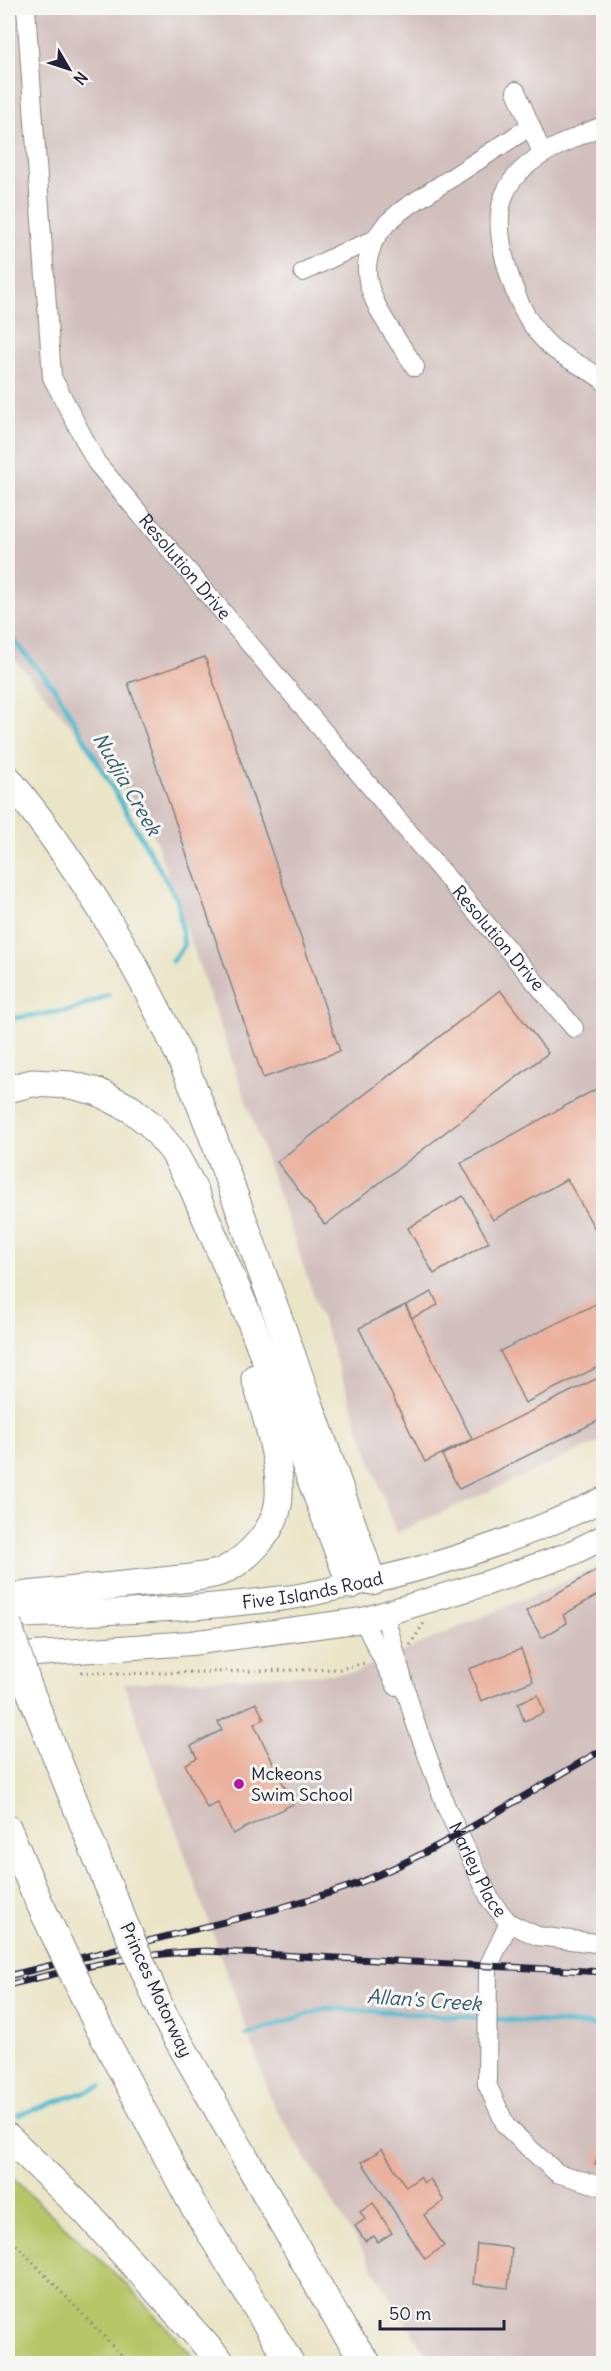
<svg xmlns="http://www.w3.org/2000/svg" width="611" height="2371" viewBox="0 0 611 2371" font-family="Delius,sans-serif">
<style>
.industrial{fill:#d1bfbd}
.green{fill:#b7c668;stroke:#6c7452;stroke-width:1.5}
.lines{fill:none;stroke-linecap:round;stroke-linejoin:round}
.stream{stroke:#51bbce;stroke-width:5}
.building{fill:#ebb19d}
.minor-casing{stroke:#868482;stroke-width:20}
.major-casing{stroke:#868482;stroke-width:26}
.highway-casing{stroke:#868482;stroke-width:29}
.path{stroke:#868482;stroke-width:3;stroke-dasharray:1.5 4.5;stroke-linecap:butt}
.minor{stroke:#fff;stroke-width:18}
.major{stroke:#fff;stroke-width:24}
.highway{stroke:#fff;stroke-width:27}
.rail-casing{stroke:#22223b;stroke-width:7}
.rail{stroke:#f6f6f2;stroke-width:4.5;stroke-dasharray:14;stroke-linecap:butt}
.highway-bridge-casing{stroke:#868482;stroke-width:29;stroke-linecap:butt}
.highway-bridge{stroke:#fff;stroke-width:27}
.poi-dot{fill:#b5179e;stroke:#f6f6f2;stroke-width:2}
.labels{text-anchor:middle;stroke-width:6;stroke-linejoin:round;paint-order:stroke}
.street-label{font-size:18px;fill:#22223b;stroke:#f6f6f2}
.poi-label{font-size:18px;fill:#22223b;stroke:#f6f6f2;text-anchor:start}
.water-label{font-size:20px;font-style:italic;fill:#32586e;stroke:#f6f6f2}
</style>
<rect width="100%" height="100%" fill="#f6f6f2"/>
<filter id="ink" filterUnits="userSpaceOnUse"><feTurbulence type="fractalNoise" baseFrequency=".0167" numOctaves="2"/><feDisplacementMap in="SourceGraphic" scale="12" xChannelSelector="R" yChannelSelector="G"/><feConvolveMatrix kernelMatrix="1 2 1 2 8 2 1 2 1" color-interpolation-filters="sRGB"/></filter>
<filter id="wash" filterUnits="userSpaceOnUse"><feTurbulence type="fractalNoise" baseFrequency=".008" numOctaves="4" result="noise"/><feDisplacementMap in="SourceGraphic" scale="24" xChannelSelector="R" yChannelSelector="G"/><feGaussianBlur stdDeviation="1.35" result="paint"/><feColorMatrix in="noise" values="0 0 0 0 0 0 0 0 0 0 0 0 0 0 0 0 0 1.4 0 .05"/><feComposite in="paint" operator="in"/></filter>
<g filter="url(#wash)">
<rect width="100%" height="100%" fill="#ebe5c8"/>
<g class="industrial">
<path d="M 8,8 L 603,8 L 603,1440 L 396,1533 L 148,818 L 8,651 Z"/>
<path d="M 603,1565 L 603,2363 L 431,2363 L 273,2104 L 124,1683 L 353,1673 Z"/>
</g>
<path class="green" d="M 8,2174 L 128,2286 L 199,2363 L 8,2363 Z"/>
<g class="lines">
<g class="stream">
<path d="M 8,634 L 56,690 L 178,901 L 184,946 L 172,961"/>
<path d="M 8,1019 L 72,1010 L 108,995"/>
<path d="M 246,2035 L 327,2008 L 604,2026"/>
<path d="M 18,2115 L 101,2086"/>
</g>
</g>
<g id="blocks">
<g class="building">
<path d="M 205,657 L 340,1051 L 263,1078 L 128,683 Z"/>
<path d="M 500,990 L 548,1053 L 325,1225 L 277,1162 Z"/>
<path d="M 596,1089 L 604,1104 L 604,1230 L 595,1229 L 567,1179 L 493,1220 L 461,1163 Z"/>
<path d="M 463,1196 L 489,1242 L 434,1274 L 408,1228 Z"/>
<path d="M 432,1292 L 438,1305 L 412,1318 L 406,1305 Z"/>
<path d="M 604,1300 L 604,1364 L 525,1403 L 500,1351 Z"/>
<path d="M 405,1305 L 472,1439 L 425,1462 L 359,1328 Z"/>
<path d="M 604,1375 L 604,1418 L 459,1489 L 442,1455 Z"/>
<path d="M 604,1566 L 604,1591 L 563,1615 L 567,1623 L 542,1638 L 526,1611 Z"/>
<path d="M 521,1649 L 533,1681 L 481,1701 L 469,1669 Z"/>
<path d="M 538,1695 L 544,1713 L 524,1721 L 518,1703 Z"/>
<path d="M 256,1703 L 264,1719 L 254,1724 L 293,1804 L 233,1834 L 218,1803 L 207,1808 L 185,1764 L 197,1758 L 191,1746 L 222,1730 L 218,1722 Z"/>
<path d="M 600,2148 L 604,2149 L 604,2167 L 595,2165 Z"/>
<path d="M 382,2149 L 406,2187 L 420,2177 L 424,2183 L 430,2179 L 444,2201 L 424,2215 L 444,2246 L 425,2259 L 362,2162 Z"/>
<path d="M 373,2203 L 392,2233 L 378,2242 L 374,2236 L 365,2241 L 355,2226 L 365,2219 L 360,2212 Z"/>
<path d="M 477,2244 L 512,2248 L 508,2288 L 473,2284 Z"/>
</g>
</g>
</g>
<g filter="url(#ink)">
<use href="#blocks" fill-opacity="0" stroke="#868482" stroke-width="1.5"/>
<g class="lines">
<defs>
<g id="minor">
<path id="s1" d="M 26,8 L 52,377 L 96,462 L 574,1028"/>
<path d="M 516,91 L 542,153"/>
<path d="M 604,126 C 589,130 575,138 562,144 C 500,173 489,206 508,271 C 516,298 528,326 550,346 C 566,360 587,367 604,381"/>
<path d="M 374,240 C 370,251 366,261 367,272 C 368,303 399,341 415,367"/>
<path d="M 303,272 L 342,253 L 374,240 L 386,224 L 402,210 L 531,126"/>
<path id="s2" d="M 384,1613 L 415,1722 L 447,1809 L 491,1901 L 509,1923 L 537,1936 L 604,1944"/>
<path d="M 363,1620 L 396,1686"/>
<path d="M 509,1923 L 488,1967 L 487,2084 L 506,2126 L 529,2148 L 557,2173 L 604,2187"/>
</g>
<g id="major">
<path id="s3" d="M 8,1616 C 100,1613 192,1610 284,1598 C 305,1596 326,1590 346,1586 C 435,1568 521,1539 604,1499"/>
<path d="M 8,1656 L 191,1643 L 363,1620 L 487,1583 L 570,1554 L 604,1537"/>
</g>
<g id="highway">
<path d="M 8,779 C 86,873 155,992 201,1106 C 228,1174 251,1243 276,1311 C 308,1401 341,1490 372,1581"/>
<path d="M 8,1089 L 32,1083 L 71,1085 L 98,1092 L 131,1109 L 151,1125 L 173,1151 L 192,1186 L 251,1322 L 351,1585"/>
<path d="M 8,1597 L 191,1578 C 201,1576 214,1575 223,1571 C 247,1559 273,1533 278,1505 C 284,1471 265,1411 255,1378"/>
<path d="M 28,1686 L 108,1885"/>
<path d="M 8,1829 L 38,1900"/>
<path d="M 162,2012 L 343,2329 L 368,2364"/>
<path d="M 98,2026 L 190,2200 L 291,2364"/>
<path d="M 8,2137 L 86,2212 L 223,2364"/>
</g>
</defs>
<use href="#minor" class="minor-casing"/>
<use href="#major" class="major-casing"/>
<use href="#highway" class="highway-casing"/>
<g class="path">
<path d="M 410,1645 L 424,1623"/>
<path d="M 81,1672 L 118,1674 L 340,1669 L 365,1663"/>
<path d="M 8,2236 L 130,2364"/>
</g>
<use href="#minor" class="minor"/>
<use href="#major" class="major"/>
<use href="#highway" class="highway"/>
<defs>
<g id="rail">
<path d="M 8,1976 L 276,1909 C 304,1901 332,1893 359,1883 C 443,1849 525,1794 604,1749"/>
<path d="M 8,1985 C 73,1969 137,1953 205,1951 L 604,1972"/>
</g>
</defs>
<use href="#rail" class="rail-casing"/>
<use href="#rail" class="rail"/>
<defs>
<g id="highway-bridge">
<path d="M 8,1624 L 28,1686"/>
<path d="M 108,1885 L 162,2012"/>
<path d="M 38,1900 L 98,2026"/>
</g>
</defs>
<use href="#highway-bridge" class="highway-bridge-casing"/>
<use href="#highway-bridge" class="highway-bridge"/>
</g>
</g>
<circle class="poi-dot" cx="239" cy="1784" r="6"/>
<g class="labels">
<g class="street-label">
<text dy="6" stroke="none"><textPath href="#s1" startOffset="603">Resolution Drive</textPath></text>
<text dy="6" stroke="none"><textPath href="#s1" startOffset="1089">Resolution Drive</textPath></text>
<text dy="6" stroke="none"><textPath href="#s3" startOffset="306">Five Islands Road</textPath></text>
<text dy="6" stroke="none"><textPath href="#s2" startOffset="274">Marley Place</textPath></text>
<text transform="translate(156 1990) rotate(65)" y="6">Princes Motorway</text>
</g>
<g class="poi-label">
<text x="251" y="1780">Mckeons<tspan x="251" dy="21">Swim School</tspan></text>
</g>
<g class="water-label">
<text transform="translate(127 784) rotate(60)" y="7">Nudjia Creek</text>
<text transform="translate(424 2000) rotate(4)" y="7">Allan's Creek</text>
</g>
</g>
<rect width="611" height="2371" fill="none" stroke="#f6f6f2" stroke-width="30"/>
<g transform="translate(69 69) rotate(129)" stroke="#f6f6f2" stroke-width="4.5" paint-order="stroke">
<path d="M0-4.5L10 22L0 15L-10 22Z" fill="#22223b"/>
<text y="-9" font-size="16" font-weight="bold" text-anchor="middle" fill="#22223b">N</text>
</g>
<path d="M380 2320v9h124v-9" fill="none" stroke="#22223b" stroke-width="3"/>
<text x="389" y="2320" font-size="18" fill="#22223b" stroke="#f6f6f2" stroke-width="4.5" paint-order="stroke">50 m</text>
</svg>
